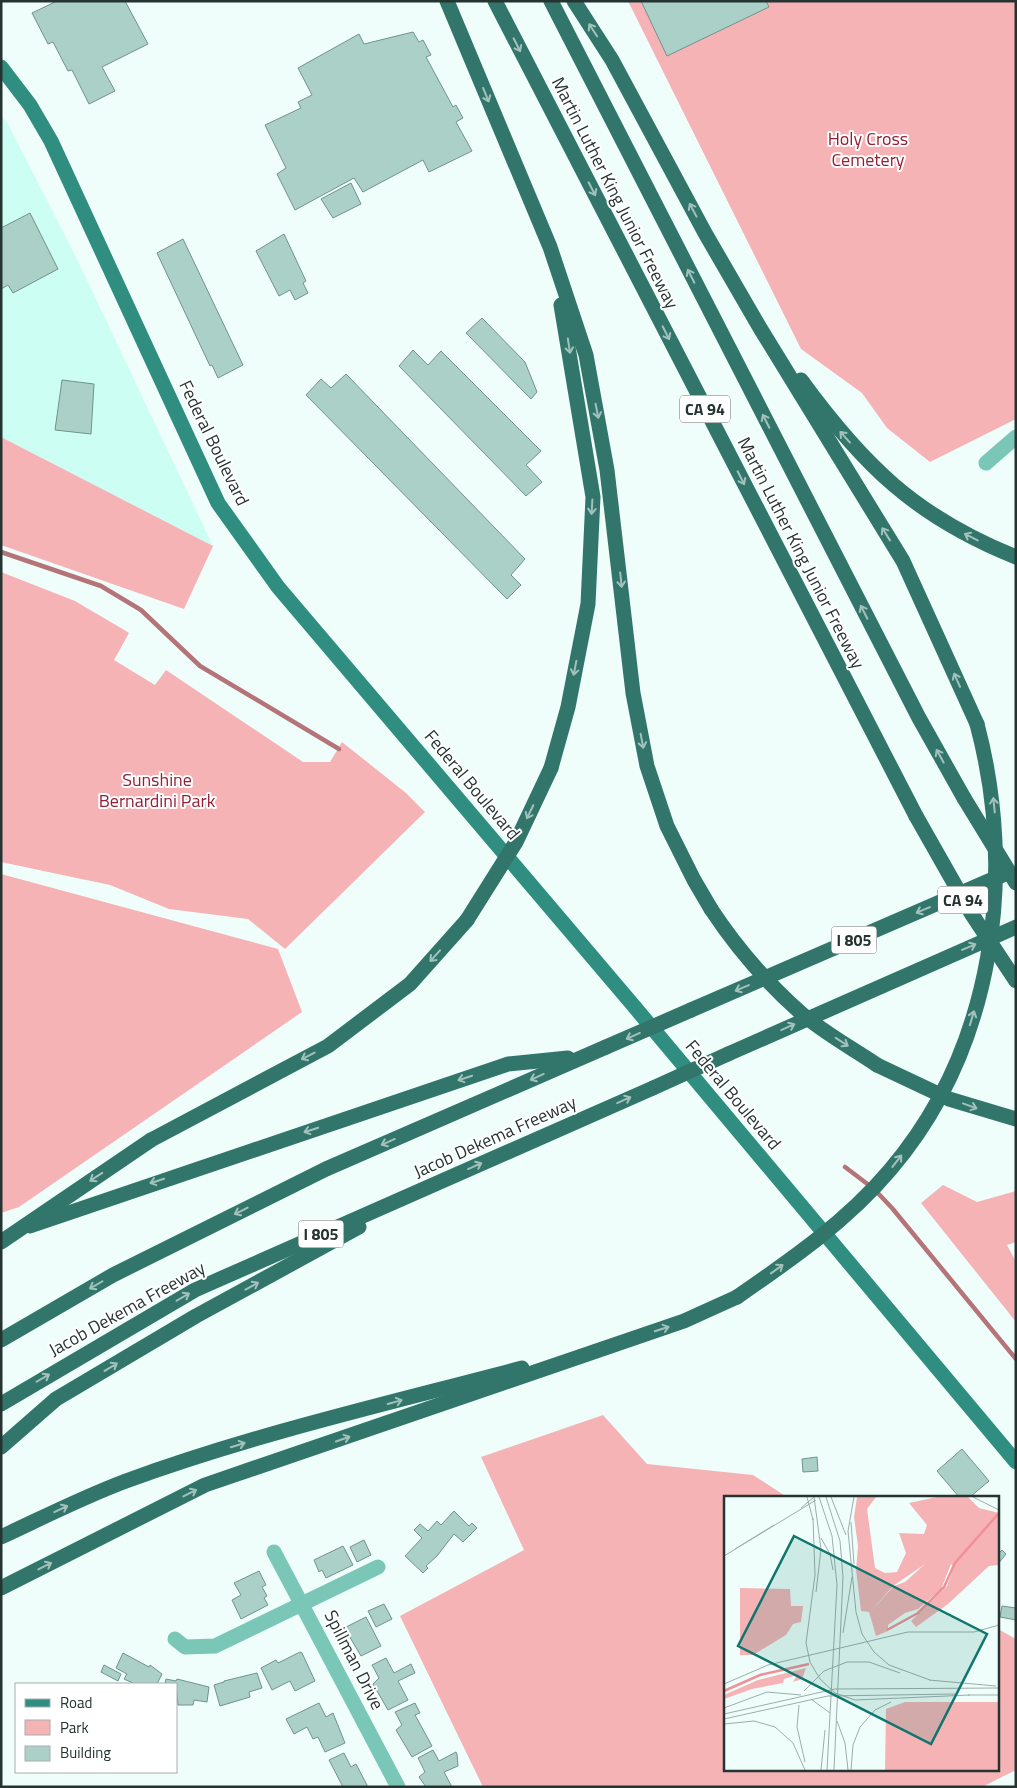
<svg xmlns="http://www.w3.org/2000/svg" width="1017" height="1788" viewBox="0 0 1017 1788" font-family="'Titillium Web',sans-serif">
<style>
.built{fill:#cdfef3}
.green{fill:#f6b3b6}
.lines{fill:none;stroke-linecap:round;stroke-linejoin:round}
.stream{stroke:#b47478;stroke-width:4.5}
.building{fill:#abd0c8;stroke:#70938c}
.minor{stroke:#7ac7b8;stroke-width:15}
.major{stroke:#2f8e80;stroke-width:15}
.highway{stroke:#32766b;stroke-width:15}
.highway-bridge{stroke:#32766b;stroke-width:15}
.oneway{stroke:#a3c1bc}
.labels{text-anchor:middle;stroke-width:4;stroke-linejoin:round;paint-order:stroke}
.shield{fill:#fff;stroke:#66716f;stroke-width:1}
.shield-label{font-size:16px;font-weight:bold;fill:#253431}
.park-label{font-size:18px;fill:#922135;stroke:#fff}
.street-label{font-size:18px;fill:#253431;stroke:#fff}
.inset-river{fill:none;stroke:#f19096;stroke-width:2.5}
.inset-road{fill:none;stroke:#9eadaa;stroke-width:1}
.view{fill:#0f766e;fill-opacity:0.15;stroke:#0f766e;stroke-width:2.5}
.inset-edge{fill:none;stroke:#253431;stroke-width:2.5}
</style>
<rect width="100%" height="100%" fill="#effefb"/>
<path class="built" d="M 1,116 L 7,122 L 77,259 L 213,546 L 1,437 Z"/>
<g class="green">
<path d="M 628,1 L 1016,1 L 1016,419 L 930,462 L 887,428 L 862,393 L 801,349 Z"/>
<path d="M 1,437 L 213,546 L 184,609 L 1,545 Z"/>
<path d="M 1,572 L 75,601 L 126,631 L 129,633 L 114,660 L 155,685 L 166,670 L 303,762 L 330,762 L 342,742 L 406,793 L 425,812 L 285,949 L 248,919 L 169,909 L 110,885 L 1,862 Z"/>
<path d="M 1,874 L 278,949 L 302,1012 L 19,1207 L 1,1213 Z"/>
<path d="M 943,1185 L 977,1202 L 1016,1191 L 1016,1242 L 1007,1245 L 1016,1262 L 1016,1322 L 921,1203 Z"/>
<path d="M 603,1415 L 647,1464 L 753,1475 L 787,1497 L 726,1497 L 726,1769 L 998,1769 L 998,1629 L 1016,1639 L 1016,1770 L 982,1787 L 483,1787 L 400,1616 L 524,1550 L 481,1457 Z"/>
</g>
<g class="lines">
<g class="stream">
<path d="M 1,552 L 101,586 L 141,610 L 200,666 L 339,749"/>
<path d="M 845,1167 L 874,1189 L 892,1208 L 1016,1359"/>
</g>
</g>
<g class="building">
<path d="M 57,1 L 125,1 L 148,44 L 102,67 L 115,91 L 89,104 L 72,70 L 68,71 L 53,42 L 48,44 L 32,13 Z"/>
<path d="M 641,1 L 766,1 L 769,7 L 667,56 Z"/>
<path d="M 413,32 L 419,42 L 423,40 L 431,55 L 426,57 L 453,107 L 456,105 L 463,118 L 456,122 L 472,151 L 429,172 L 423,160 L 363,192 L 354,178 L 295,210 L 277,174 L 286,168 L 265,125 L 301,108 L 298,102 L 312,95 L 298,68 L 359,34 L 364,44 Z"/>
<path d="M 351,183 L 361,204 L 333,218 L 321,199 Z"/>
<path d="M 30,213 L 58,269 L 13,293 L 8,285 L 1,289 L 1,228 Z"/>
<path d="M 284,234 L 306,281 L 303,283 L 308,293 L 295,300 L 290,290 L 279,296 L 256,251 Z"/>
<path d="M 183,239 L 243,365 L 218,378 L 212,365 L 210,366 L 157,253 Z"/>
<path d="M 482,318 L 525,362 L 537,392 L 531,399 L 466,333 Z"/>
<path d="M 413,350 L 428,365 L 441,351 L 541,451 L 526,465 L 542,482 L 526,496 L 399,366 Z"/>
<path d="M 346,374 L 525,559 L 511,575 L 521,585 L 507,599 L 306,395 L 321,379 L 331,388 Z"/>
<path d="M 62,380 L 94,384 L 91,434 L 55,430 Z"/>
<path d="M 962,1449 L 989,1481 L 970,1497 L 959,1497 L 937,1471 Z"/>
<path d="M 817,1457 L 818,1471 L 803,1472 L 802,1459 Z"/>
<path d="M 454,1511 L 469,1526 L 472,1523 L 477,1528 L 463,1542 L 454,1534 L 437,1556 L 426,1566 L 428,1568 L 423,1573 L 405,1556 L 422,1538 L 414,1530 L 420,1524 L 428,1531 L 437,1521 L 441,1525 Z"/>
<path d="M 364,1540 L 371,1555 L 357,1562 L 350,1547 Z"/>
<path d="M 343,1546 L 353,1565 L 326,1578 L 322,1570 L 319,1572 L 314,1560 Z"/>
<path d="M 1002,1550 L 1006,1554 L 998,1564 L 998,1554 Z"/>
<path d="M 259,1571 L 266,1585 L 262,1587 L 267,1596 L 264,1598 L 268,1605 L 241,1619 L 232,1600 L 241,1595 L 234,1583 Z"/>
<path d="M 384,1604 L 392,1619 L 376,1627 L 368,1611 Z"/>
<path d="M 1002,1606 L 1016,1608 L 1016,1620 L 1000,1617 Z"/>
<path d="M 366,1617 L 381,1646 L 361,1656 L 345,1629 L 346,1627 Z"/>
<path d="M 300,1652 L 302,1653 L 315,1681 L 295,1691 L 290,1681 L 272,1690 L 261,1668 L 276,1660 L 278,1663 Z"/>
<path d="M 123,1653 L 149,1667 L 150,1665 L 162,1674 L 157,1684 L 135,1684 L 124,1679 L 127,1674 L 116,1668 Z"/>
<path d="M 386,1658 L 394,1673 L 411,1664 L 415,1673 L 398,1681 L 408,1700 L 388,1710 L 373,1684 L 379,1678 L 372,1665 Z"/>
<path d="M 104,1665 L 121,1674 L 118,1681 L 101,1672 Z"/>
<path d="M 257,1673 L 262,1688 L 249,1692 L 250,1697 L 220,1706 L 214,1685 L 224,1682 L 224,1681 Z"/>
<path d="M 166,1679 L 176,1681 L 177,1679 L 209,1687 L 207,1702 L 194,1700 L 193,1705 L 178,1705 L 176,1684 L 165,1684 Z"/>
<path d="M 319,1703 L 326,1717 L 333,1713 L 345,1743 L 325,1752 L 318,1737 L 313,1739 L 307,1727 L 294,1734 L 286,1719 Z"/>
<path d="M 415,1703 L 420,1713 L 415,1715 L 432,1746 L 412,1757 L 396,1730 L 402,1725 L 395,1712 Z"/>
<path d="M 433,1750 L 439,1761 L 456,1752 L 457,1754 L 458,1766 L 444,1772 L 452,1787 L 426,1787 L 419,1777 L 425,1772 L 418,1758 Z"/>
<path d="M 344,1753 L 351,1767 L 356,1764 L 368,1787 L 343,1787 L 329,1760 Z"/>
</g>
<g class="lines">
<g class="minor">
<path d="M 986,463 L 1016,437"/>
<path d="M 274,1552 L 398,1787"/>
<path d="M 175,1639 L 185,1647 L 215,1646 L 378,1567"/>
</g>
<path class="major" d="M 1,67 L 30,105 L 51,141 L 218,503 L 278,587 L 633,1005 L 1016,1462"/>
<g class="highway">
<path d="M 447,1 L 550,247 L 586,355 L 607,470 L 633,693 L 647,766 L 667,826 L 694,880 L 711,909"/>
<path d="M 495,1 L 916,816"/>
<path d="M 551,1 L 919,718 L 964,798"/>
<path d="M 574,1 L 612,60 L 705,233 L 760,328 L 903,561 L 977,724"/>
<path d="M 801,380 C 863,465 916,517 1016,557"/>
<path d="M 551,768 L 568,707 L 588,604 L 593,497 L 561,305"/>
<path d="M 691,1010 L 1005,874"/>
<path d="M 728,1054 L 1016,927"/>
<path d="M 877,1065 L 949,1099 L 1016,1119"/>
<path d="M 151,1140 L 328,1046 L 410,984 L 467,920"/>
<path d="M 30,1226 L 508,1064 L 568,1058"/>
<path d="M 1,1340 L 113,1275 L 326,1169 L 606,1047"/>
<path d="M 1,1404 L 195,1290 L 653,1088"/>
<path d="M 1,1447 L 56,1399 L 196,1316 L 359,1227"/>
<path d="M 1,1537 C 42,1518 83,1497 126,1481 C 254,1434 390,1403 522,1368"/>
<path d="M 1,1588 L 205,1485 L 684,1321 L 737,1297"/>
</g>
<g class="highway-bridge">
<path d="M 964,798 L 1016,883"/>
<path d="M 916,816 L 971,913 L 1016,981"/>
<path d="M 711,909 C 736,947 766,982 801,1013 C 824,1033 852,1048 877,1065"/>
<path d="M 467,920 L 516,842 L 551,768"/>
<path d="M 606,1047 L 691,1010"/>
<path d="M 653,1088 L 728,1054"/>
<path d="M 1,1242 L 151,1140"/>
<path d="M 737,1297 C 792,1259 847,1221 890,1170 C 994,1048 1017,875 977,724"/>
</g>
</g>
<defs><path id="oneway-shaft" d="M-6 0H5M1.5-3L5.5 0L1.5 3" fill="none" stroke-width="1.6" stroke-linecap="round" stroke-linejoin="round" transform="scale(1.25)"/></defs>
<g class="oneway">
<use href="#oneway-shaft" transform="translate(593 30) rotate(-123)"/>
<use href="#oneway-shaft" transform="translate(517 45) rotate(63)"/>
<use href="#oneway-shaft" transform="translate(486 95) rotate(68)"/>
<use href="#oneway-shaft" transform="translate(592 189) rotate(63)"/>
<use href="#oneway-shaft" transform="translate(693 210) rotate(-118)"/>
<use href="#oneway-shaft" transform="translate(691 276) rotate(-117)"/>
<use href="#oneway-shaft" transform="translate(666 333) rotate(63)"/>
<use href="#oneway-shaft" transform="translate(569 346) rotate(81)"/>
<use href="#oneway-shaft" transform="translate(597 411) rotate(79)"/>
<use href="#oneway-shaft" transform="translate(766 421) rotate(-117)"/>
<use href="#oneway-shaft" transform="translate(845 437) rotate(-132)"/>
<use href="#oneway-shaft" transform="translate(741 478) rotate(63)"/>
<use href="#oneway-shaft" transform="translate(592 507) rotate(93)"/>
<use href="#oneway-shaft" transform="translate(886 534) rotate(-122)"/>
<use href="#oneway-shaft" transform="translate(971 537) rotate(-153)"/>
<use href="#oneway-shaft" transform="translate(621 580) rotate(84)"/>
<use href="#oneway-shaft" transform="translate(864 612) rotate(-117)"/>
<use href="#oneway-shaft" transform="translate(575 668) rotate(101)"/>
<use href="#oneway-shaft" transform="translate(957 680) rotate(-114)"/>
<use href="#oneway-shaft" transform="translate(642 741) rotate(79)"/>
<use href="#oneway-shaft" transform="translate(940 756) rotate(-119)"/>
<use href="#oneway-shaft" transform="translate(994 805) rotate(-96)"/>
<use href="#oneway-shaft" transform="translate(530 812) rotate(116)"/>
<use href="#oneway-shaft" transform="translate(923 910) rotate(157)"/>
<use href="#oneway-shaft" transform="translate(969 947) rotate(-23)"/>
<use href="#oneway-shaft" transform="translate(435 956) rotate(132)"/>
<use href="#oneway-shaft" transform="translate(742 988) rotate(157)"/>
<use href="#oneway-shaft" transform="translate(972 1018) rotate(-73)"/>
<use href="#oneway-shaft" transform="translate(788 1027) rotate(-24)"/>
<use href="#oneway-shaft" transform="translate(633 1036) rotate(156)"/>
<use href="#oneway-shaft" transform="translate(842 1042) rotate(33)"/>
<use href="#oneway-shaft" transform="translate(308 1056) rotate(153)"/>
<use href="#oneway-shaft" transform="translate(537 1077) rotate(156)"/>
<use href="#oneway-shaft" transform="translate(465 1078) rotate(162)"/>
<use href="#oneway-shaft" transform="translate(624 1100) rotate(-24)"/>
<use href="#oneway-shaft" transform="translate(970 1106) rotate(20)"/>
<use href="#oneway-shaft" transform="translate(311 1130) rotate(162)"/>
<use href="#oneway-shaft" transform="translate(388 1142) rotate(156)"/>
<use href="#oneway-shaft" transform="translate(897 1161) rotate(-52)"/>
<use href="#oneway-shaft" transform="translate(475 1166) rotate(-24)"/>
<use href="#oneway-shaft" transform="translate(96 1177) rotate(147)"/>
<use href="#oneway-shaft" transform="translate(157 1181) rotate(162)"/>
<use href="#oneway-shaft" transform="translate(241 1211) rotate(153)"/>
<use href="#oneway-shaft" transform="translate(777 1269) rotate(-36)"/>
<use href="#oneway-shaft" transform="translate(96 1285) rotate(150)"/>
<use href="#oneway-shaft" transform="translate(252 1286) rotate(-29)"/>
<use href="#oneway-shaft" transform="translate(183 1297) rotate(-30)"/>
<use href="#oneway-shaft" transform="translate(662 1329) rotate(-18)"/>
<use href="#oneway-shaft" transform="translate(111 1367) rotate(-31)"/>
<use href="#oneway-shaft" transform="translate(43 1378) rotate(-30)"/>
<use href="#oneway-shaft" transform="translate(395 1402) rotate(-15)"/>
<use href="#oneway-shaft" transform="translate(343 1439) rotate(-19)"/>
<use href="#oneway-shaft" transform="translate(238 1445) rotate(-17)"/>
<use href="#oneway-shaft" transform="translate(190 1493) rotate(-27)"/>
<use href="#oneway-shaft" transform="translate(61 1509) rotate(-25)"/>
<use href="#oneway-shaft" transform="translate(45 1566) rotate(-27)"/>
</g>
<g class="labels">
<g class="shield">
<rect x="680" y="395.5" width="50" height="27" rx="4"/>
<rect x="938" y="886.5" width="50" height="27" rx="4"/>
<rect x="831.5" y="926.5" width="45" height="27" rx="4"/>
<rect x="298.5" y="1220.5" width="45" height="27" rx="4"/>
</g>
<g class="shield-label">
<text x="705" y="415">CA 94</text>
<text x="963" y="906">CA 94</text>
<text x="854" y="946">I 805</text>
<text x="321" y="1240">I 805</text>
</g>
<g class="park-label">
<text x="868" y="145">Holy Cross<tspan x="868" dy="21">Cemetery</tspan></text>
<text x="157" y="786">Sunshine<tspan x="157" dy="21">Bernardini Park</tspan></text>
</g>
<g class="street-label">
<text transform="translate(615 193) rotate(63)" y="6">Martin Luther King Junior Freeway</text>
<text transform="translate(214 443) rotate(64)" y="6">Federal Boulevard</text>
<text transform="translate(801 553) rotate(63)" y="6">Martin Luther King Junior Freeway</text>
<text transform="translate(472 785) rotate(50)" y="6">Federal Boulevard</text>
<text transform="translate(733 1095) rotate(50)" y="6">Federal Boulevard</text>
<text transform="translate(495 1137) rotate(-24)" y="6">Jacob Dekema Freeway</text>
<text transform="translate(127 1309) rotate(-29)" y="6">Jacob Dekema Freeway</text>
<text transform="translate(354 1660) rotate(63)" y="6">Spillman Drive</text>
</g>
</g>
<g transform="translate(724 1496)">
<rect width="275" height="275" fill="#effefb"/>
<path d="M 133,1 L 152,1 L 143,13 L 151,72 L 161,77 L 173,76 L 182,57 L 175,37 L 200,38 L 203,29 L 185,7 L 213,1 L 244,1 L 255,12 L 275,17 L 275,69 L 265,70 L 224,108 L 192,131 L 187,125 L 223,90 L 230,71 L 227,68 L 217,93 L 194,113 L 181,117 L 164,129 L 164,135 L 152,140 L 145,116 L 137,115 L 132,74 L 134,50 L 130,21 ZM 201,68 L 181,86 L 170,90 L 145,117 L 169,90 ZM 16,92 L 66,93 L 67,110 L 79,110 L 77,126 L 69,128 L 62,139 L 29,159 L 16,159 ZM 82,172 L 78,183 L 69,186 L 73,179 L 60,183 L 59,187 L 28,193 L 0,203 L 0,199 L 34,184 ZM 181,206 L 275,206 L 275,274 L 161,274 L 162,213 Z" fill="#f6b3b6" fill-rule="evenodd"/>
<path class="inset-river" d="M 163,134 L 194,117 L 220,91 L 231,67 L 275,17M 0,195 L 36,179 L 85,168"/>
<path class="inset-road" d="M 83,1 L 89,24M 90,1 L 97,53 L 92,96M 95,1 L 108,40 L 113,89 L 103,274M 102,1 L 116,45 L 119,81 L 110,274M 107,1 L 122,39M 130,1 L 124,35 L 132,116 L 138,138 L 150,156 L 165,169 L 206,184M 249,1 L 275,14M 77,12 L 90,1M 89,22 L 91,79 L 82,147 L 86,166 L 96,183 L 111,197 L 131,204 L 246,199M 127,26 L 130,68M 97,42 L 106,58 L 109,74M 11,53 L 50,29M 0,60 L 92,4M 119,137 L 128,81M 205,184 L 272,190M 0,188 L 44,169 L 184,136 L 250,136 L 275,129M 80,195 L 100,175 L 123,166 L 145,166 L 176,177M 244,199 L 275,199M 87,203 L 106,217M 75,209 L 73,231 L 81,266M 0,212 L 43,196 L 77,199M 0,218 L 111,193 L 275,192M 0,223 L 104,200 L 231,198M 113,225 L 121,247 L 124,274M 0,228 L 30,225 L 51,231 L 69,247 L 81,274M 97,274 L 101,234M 127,274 L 129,249 L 136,231 L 151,214 L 167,206"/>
<path class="view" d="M 70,40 L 263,138 L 207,248 L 14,150 Z"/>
<rect width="275" height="275" class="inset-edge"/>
</g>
<rect width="1017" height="1788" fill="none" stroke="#253431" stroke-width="5"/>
<rect x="15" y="1683" width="162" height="90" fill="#ffffff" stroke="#a8aead"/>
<rect x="25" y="1699" width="25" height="8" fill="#2f8e80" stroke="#a8aead"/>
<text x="60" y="1708" font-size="15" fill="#253431">Road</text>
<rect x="25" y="1720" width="25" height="15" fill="#f6b3b6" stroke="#a8aead"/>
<text x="60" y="1733" font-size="15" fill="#253431">Park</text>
<rect x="25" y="1746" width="25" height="15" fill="#abd0c8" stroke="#a8aead"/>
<text x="60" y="1758" font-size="15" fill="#253431">Building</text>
</svg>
